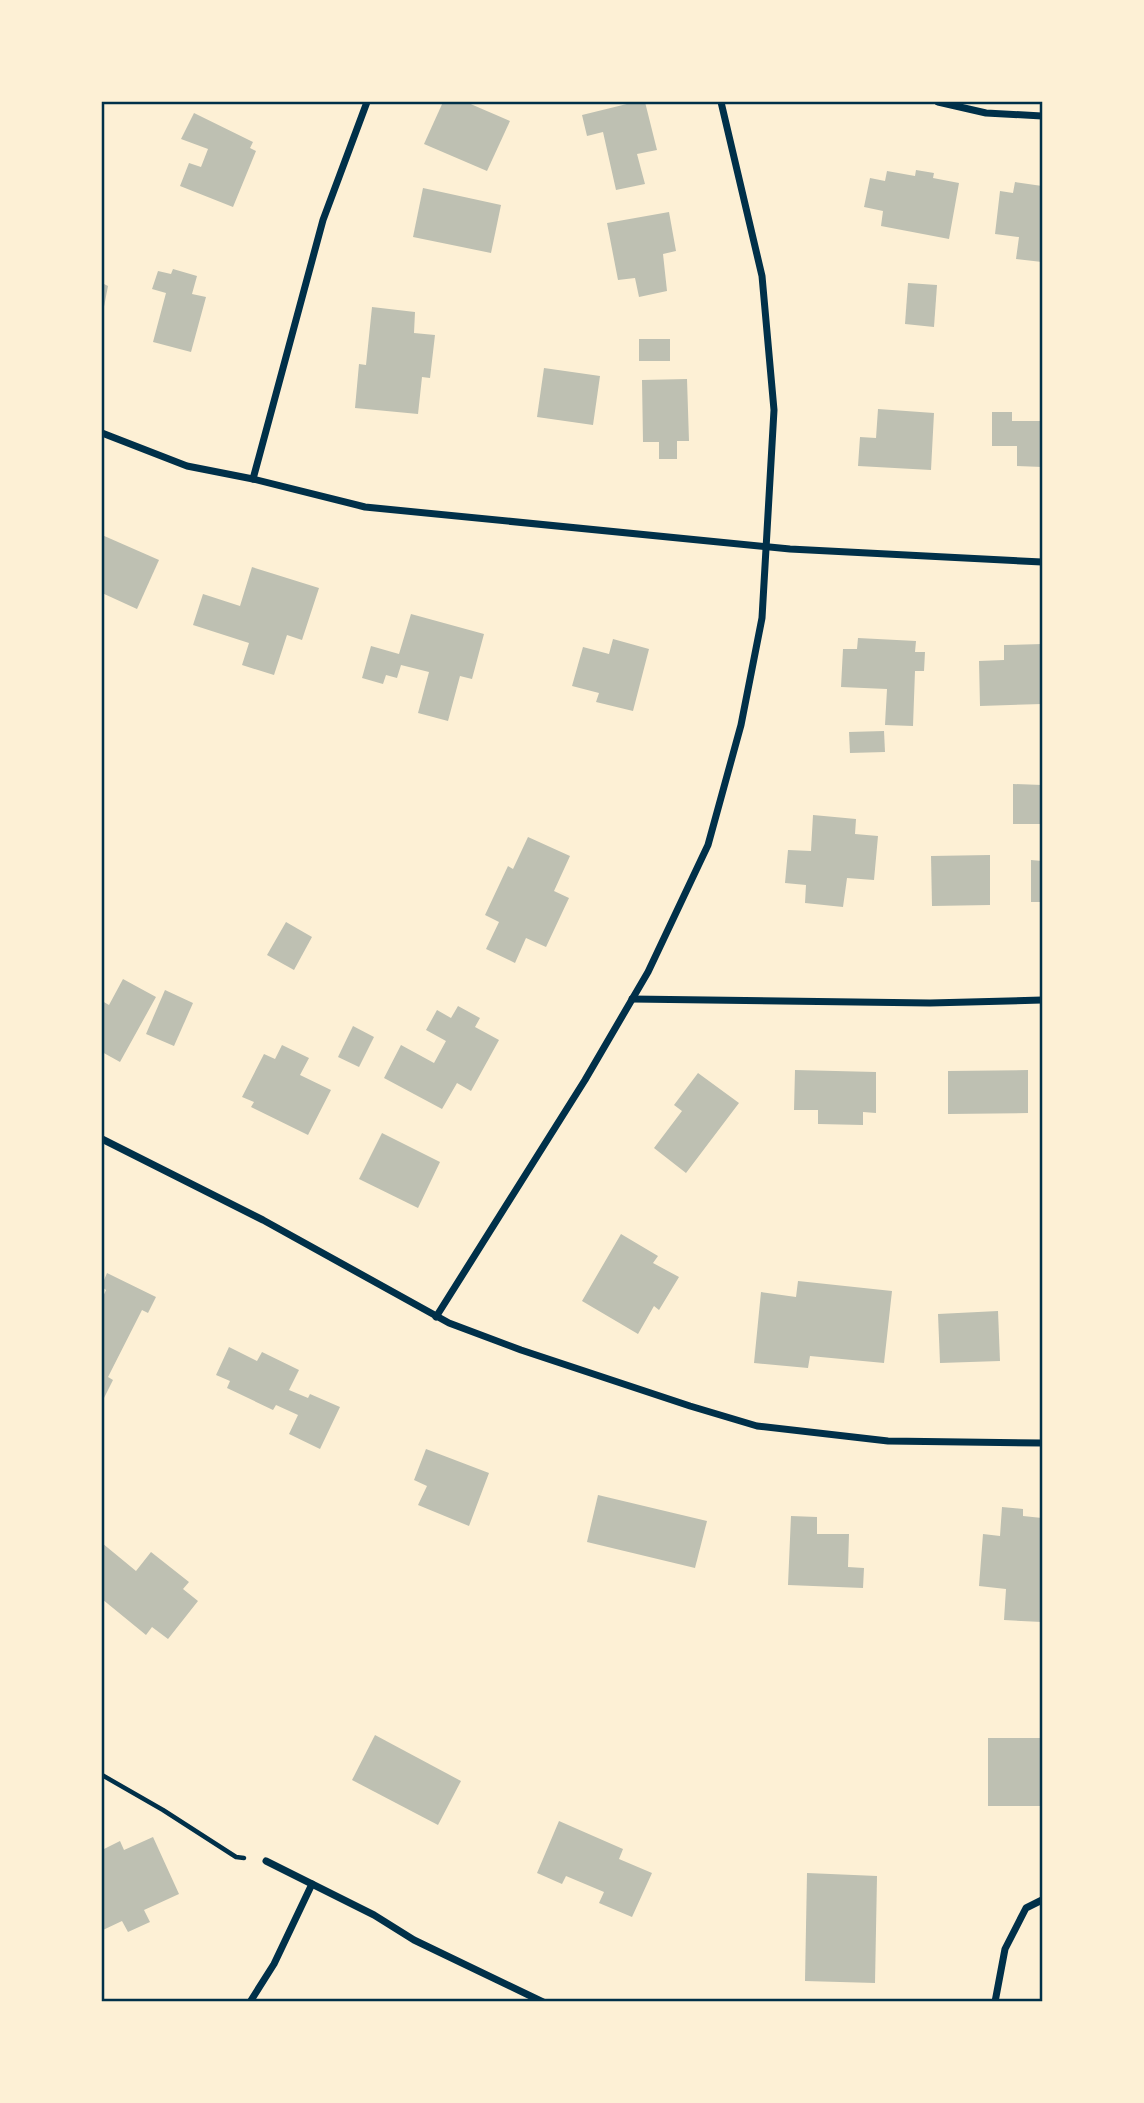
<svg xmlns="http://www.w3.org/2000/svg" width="1144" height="2103" viewBox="0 0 1144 2103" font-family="'PT Serif',serif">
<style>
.building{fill:#bec0b2}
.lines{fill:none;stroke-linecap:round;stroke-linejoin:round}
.path{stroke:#003049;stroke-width:4.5}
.minor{stroke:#003049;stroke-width:7}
.neatline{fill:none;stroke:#003049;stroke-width:2.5}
</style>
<rect width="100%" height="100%" fill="#fdf0d5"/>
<g class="building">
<path d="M 443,102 L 466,102 L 510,121 L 487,171 L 424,144 Z"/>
<path d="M 635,102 L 645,102 L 657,150 L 637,154 L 645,184 L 616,190 L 603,132 L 587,136 L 582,115 Z"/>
<path d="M 194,113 L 253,142 L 250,148 L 256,151 L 233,207 L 180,186 L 189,163 L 201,167 L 208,149 L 181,139 Z"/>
<path d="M 916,170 L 934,173 L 933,178 L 959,183 L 949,239 L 881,226 L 883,211 L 864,207 L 870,178 L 885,181 L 887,171 L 915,176 Z"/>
<path d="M 1015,182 L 1042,186 L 1042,262 L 1016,259 L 1019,237 L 995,234 L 1000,191 L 1013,193 Z"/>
<path d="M 423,188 L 501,205 L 491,253 L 413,237 Z"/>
<path d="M 669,212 L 676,251 L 663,254 L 667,291 L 639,297 L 635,278 L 618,280 L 607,223 Z"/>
<path d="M 173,269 L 197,276 L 192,294 L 206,297 L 191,352 L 153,342 L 166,293 L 152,289 L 158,271 L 171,274 Z"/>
<path d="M 102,283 L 108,286 L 103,312 L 102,312 Z"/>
<path d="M 908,283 L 937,285 L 934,327 L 905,324 Z"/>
<path d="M 372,307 L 415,312 L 414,333 L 435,335 L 430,378 L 422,377 L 418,414 L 355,408 L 359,364 L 366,365 Z"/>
<rect x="639" y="339" width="31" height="22"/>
<path d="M 544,368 L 600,376 L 593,425 L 537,417 Z"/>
<path d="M 687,379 L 689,441 L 677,441 L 677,459 L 659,459 L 659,442 L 643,442 L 642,380 Z"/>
<path d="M 878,409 L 934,413 L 931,470 L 858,466 L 860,437 L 876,438 Z"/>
<path d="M 992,412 L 1012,412 L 1012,421 L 1042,421 L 1042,467 L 1017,466 L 1017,446 L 992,446 Z"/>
<path d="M 102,535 L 159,560 L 137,609 L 102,593 Z"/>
<path d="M 252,567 L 319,588 L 302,640 L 287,635 L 274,675 L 242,665 L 249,643 L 193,625 L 203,594 L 240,606 Z"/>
<path d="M 411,614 L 484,634 L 472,679 L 460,676 L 448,721 L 418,713 L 429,672 L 401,665 L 397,678 L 386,675 L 383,684 L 362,678 L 371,646 L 399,654 Z"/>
<path d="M 858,638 L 916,641 L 915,652 L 925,652 L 924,671 L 915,671 L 913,726 L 885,725 L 887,689 L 841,687 L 843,649 L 857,649 Z"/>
<path d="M 613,639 L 649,649 L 633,711 L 596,702 L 599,693 L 572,686 L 583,647 L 609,654 Z"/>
<path d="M 1042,644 L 1042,704 L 980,706 L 979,661 L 1004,660 L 1004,645 Z"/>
<path d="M 884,731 L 885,752 L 850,753 L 849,732 Z"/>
<path d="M 1013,784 L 1042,785 L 1042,824 L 1013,824 Z"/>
<path d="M 813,815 L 856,819 L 855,834 L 878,836 L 874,880 L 847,878 L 843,907 L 805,903 L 806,885 L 785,883 L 788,850 L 811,851 Z"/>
<path d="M 528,837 L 570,856 L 554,891 L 569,898 L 546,947 L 526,938 L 515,963 L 486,949 L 499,922 L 485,915 L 508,866 L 513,869 Z"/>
<path d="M 990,855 L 990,905 L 932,906 L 931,856 Z"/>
<path d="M 1031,860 L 1042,861 L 1042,902 L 1031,902 Z"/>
<path d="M 286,922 L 312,937 L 294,970 L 267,955 Z"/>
<path d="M 123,979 L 156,997 L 120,1062 L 102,1052 L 102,1001 L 109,1005 Z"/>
<path d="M 165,990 L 193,1003 L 174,1046 L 146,1034 Z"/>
<path d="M 458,1006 L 480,1018 L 475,1027 L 499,1040 L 471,1091 L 457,1083 L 442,1109 L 384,1078 L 401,1045 L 434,1063 L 446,1041 L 426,1030 L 437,1010 L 451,1018 Z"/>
<path d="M 353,1026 L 374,1037 L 359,1067 L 338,1057 Z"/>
<path d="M 282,1045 L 309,1058 L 300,1075 L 331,1090 L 308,1135 L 251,1107 L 254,1102 L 242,1097 L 264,1054 L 275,1059 Z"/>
<path d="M 795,1070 L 876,1072 L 876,1113 L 863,1112 L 863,1125 L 818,1124 L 818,1110 L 794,1110 Z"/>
<path d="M 1028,1070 L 1028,1113 L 948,1114 L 948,1071 Z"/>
<path d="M 698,1073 L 739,1103 L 686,1173 L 654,1148 L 682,1111 L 674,1105 Z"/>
<path d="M 382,1133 L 440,1162 L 418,1208 L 359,1179 Z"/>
<path d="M 621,1234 L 658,1256 L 653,1263 L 679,1277 L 659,1310 L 654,1306 L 638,1334 L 582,1301 Z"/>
<path d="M 107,1273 L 156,1297 L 148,1313 L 142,1310 L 108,1377 L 113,1380 L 104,1398 L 102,1396 L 102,1299 L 106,1290 L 102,1287 L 102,1285 Z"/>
<path d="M 798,1281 L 892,1291 L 884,1363 L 810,1356 L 808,1368 L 754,1363 L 761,1292 L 796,1297 Z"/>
<path d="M 998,1311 L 1000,1361 L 940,1363 L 938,1314 Z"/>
<path d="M 229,1347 L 257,1361 L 262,1352 L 299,1370 L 289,1390 L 308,1398 L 310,1394 L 340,1407 L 320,1449 L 289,1434 L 298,1415 L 276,1405 L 273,1410 L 227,1388 L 230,1381 L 216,1375 Z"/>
<path d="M 426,1449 L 489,1473 L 469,1526 L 418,1505 L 427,1486 L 414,1480 Z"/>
<path d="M 598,1495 L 707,1521 L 695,1568 L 587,1542 Z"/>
<path d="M 1002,1507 L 1023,1509 L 1023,1516 L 1042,1518 L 1042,1622 L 1004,1620 L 1006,1589 L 979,1586 L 983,1534 L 1000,1536 Z"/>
<path d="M 791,1516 L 817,1517 L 817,1534 L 849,1534 L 848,1567 L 864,1568 L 863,1588 L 788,1585 Z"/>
<path d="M 102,1543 L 136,1571 L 151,1552 L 189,1582 L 183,1589 L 198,1601 L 168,1639 L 152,1627 L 146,1635 L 102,1599 Z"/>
<path d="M 375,1735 L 461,1781 L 438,1825 L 352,1780 Z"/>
<rect x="988" y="1738" width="54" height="68"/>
<path d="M 559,1821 L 623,1849 L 619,1859 L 652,1873 L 632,1917 L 599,1903 L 604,1892 L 566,1876 L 562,1884 L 537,1873 Z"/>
<path d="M 153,1837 L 179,1894 L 144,1910 L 150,1922 L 128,1932 L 122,1921 L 103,1930 L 102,1850 L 120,1841 L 124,1850 Z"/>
<path d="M 807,1873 L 877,1876 L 875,1983 L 805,1981 Z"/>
</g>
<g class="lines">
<path class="path" d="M 102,1775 L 163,1810 L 236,1857 L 244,1858"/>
<g class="minor">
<path d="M 938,102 L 986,113 L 1042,116"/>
<path d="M 102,433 L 187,466 L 253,479 L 365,507 L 790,549 L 1042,562"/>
<path d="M 253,479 L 323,220 L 367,102"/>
<path d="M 632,999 L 930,1003 L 1042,1000"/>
<path d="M 102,1139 L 263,1220 L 449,1323 L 521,1350 L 690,1406 L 757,1426 L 888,1441 L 1042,1443"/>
<path d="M 436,1317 L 585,1080 L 648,972 L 708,845 L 741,725 L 762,618 L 774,410 L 762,276 L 721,102"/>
<path d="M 266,1861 L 374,1915 L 414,1940 L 543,2002"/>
<path d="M 250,2002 L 274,1964 L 312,1884"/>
<path d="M 995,2002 L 1005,1949 L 1026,1908 L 1042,1900"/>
</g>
</g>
<rect width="1144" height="2103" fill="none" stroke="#fdf0d5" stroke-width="206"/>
<rect x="103" y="103" width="938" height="1897" class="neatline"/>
</svg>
